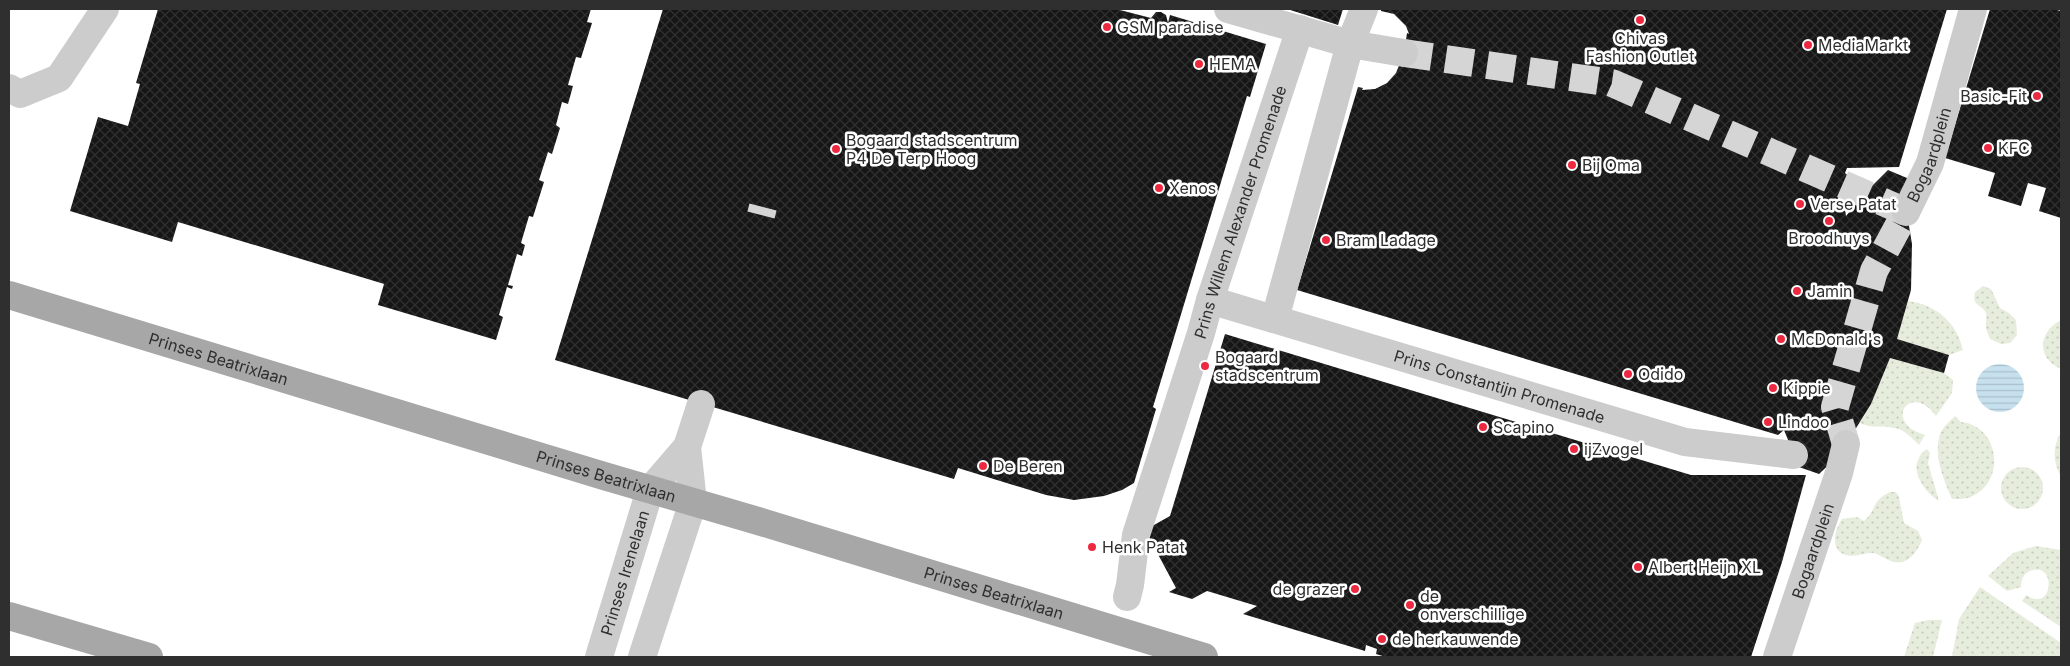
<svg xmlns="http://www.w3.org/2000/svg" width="2070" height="666" viewBox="0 0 2070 666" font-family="Inter,sans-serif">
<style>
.grass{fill:url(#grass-dots)}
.water{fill:url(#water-rules)}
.building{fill:url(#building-cross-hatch)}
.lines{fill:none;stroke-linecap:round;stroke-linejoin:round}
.minor-tunnel{stroke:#d5d5d5;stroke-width:28;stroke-dasharray:28 14;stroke-linecap:butt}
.minor{stroke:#ccc;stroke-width:28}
.major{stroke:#a7a7a7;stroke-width:28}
.poi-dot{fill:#ed2941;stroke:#fff;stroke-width:2}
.labels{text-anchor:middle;stroke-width:5;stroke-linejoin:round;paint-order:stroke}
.poi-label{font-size:16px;fill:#2f2f2f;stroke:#fff;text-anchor:start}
.street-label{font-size:16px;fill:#2f2f2f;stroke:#fff}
</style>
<defs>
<pattern id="grass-dots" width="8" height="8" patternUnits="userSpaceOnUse" patternTransform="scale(1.25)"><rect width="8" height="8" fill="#e6eddc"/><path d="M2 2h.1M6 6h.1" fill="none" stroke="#c6ccbd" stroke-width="1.8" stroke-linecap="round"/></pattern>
<pattern id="water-rules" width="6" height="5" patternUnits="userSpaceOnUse" patternTransform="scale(1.25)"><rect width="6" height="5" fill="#c7e0ed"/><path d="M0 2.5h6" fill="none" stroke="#abc0cc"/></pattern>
<pattern id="building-cross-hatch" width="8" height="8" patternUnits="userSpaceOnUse" patternTransform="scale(1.25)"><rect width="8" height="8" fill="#161616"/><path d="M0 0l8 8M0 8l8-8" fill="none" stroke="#303030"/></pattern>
</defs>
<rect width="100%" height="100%" fill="#fff"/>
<g class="grass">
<path d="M 1983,286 L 1991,289 L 2000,308 L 2009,313 L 2016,320 L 2017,335 L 2010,343 L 2001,344 L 1990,339 C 1989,335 1986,331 1986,327 C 1985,322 1988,317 1985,311 C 1979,303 1972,306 1975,292 Z"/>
<path d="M 1908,301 C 1937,305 1956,322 1963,350 L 1949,355 L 1897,339 Z"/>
<path d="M 2061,320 L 2061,369 C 2036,358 2038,332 2061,320 Z"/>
<path d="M 1890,358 L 1944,373 L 1953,380 L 1952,393 L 1936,416 C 1910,381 1882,423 1925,435 L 1919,445 C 1912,438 1905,430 1895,428 C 1882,425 1872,429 1860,423 L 1871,404 Z"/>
<path d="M 1955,416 L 1961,422 C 2001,426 2007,485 1968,498 C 1963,499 1957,499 1952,499 C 1944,480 1933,456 1940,434 C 1943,427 1950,421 1955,416 Z"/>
<path d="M 2061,432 L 2061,477 C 2053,462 2052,447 2061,432 Z"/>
<path d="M 1927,449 L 1930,453 L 1928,463 L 1939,501 C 1927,494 1910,473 1919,458 C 1920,455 1924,451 1927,449 Z"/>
<circle cx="2022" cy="488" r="21"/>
<path d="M 1890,492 L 1896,492 L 1899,497 L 1904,523 L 1918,531 L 1922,540 C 1917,553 1906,567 1891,561 C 1885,559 1879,554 1873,553 C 1864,552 1855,558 1846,555 C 1829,550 1835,529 1842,519 L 1857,517 L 1864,521 C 1877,510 1871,501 1890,492 Z"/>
<path d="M 2036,546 L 2061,550 L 2061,627 L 2022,601 L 2026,595 C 2054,614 2057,560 2030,571 C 2023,574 2021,580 2021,587 L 2007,591 L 1988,576 L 2013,553 Z"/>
<path d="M 1980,587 L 2061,643 L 2061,657 L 1952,657 L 1959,619 Z"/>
<path d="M 1928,620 L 1942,620 L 1933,657 L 1904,657 L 1915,623 Z"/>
</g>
<circle class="water" cx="2000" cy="388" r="24"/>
<g class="building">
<path d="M 158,9 L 591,9 L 587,22 L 592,23 L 581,58 L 576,57 L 568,85 L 573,86 L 568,104 L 562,102 L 556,125 L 560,128 L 552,154 L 548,152 L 539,180 L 544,182 L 533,217 L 529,216 L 521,243 L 525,245 L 522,256 L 517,254 L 508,285 L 513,286 L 512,289 L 507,287 L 499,315 L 503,317 L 496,340 L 378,305 L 384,284 L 381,283 L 178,222 L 172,242 L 70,211 L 98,117 L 128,126 L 140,84 L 136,83 Z"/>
<path d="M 663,9 L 1116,9 L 1151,18 L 1156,12 L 1161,12 L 1166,15 L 1168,23 L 1170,15 L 1266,44 L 1250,97 L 1247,96 L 1153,407 L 1156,409 L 1134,483 L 1122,490 L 1104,496 L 1074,500 L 1046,495 L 958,468 L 954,479 L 555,360 Z"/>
<path d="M 1287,9 L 1343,9 L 1338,25 Z"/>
<path d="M 1381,9 L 1947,9 L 1899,167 L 1847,168 L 1845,173 L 1852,179 L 1852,189 L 1848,193 L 1839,194 L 1838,199 L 1844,202 L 1846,216 L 1868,190 L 1888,170 L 1907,178 L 1905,202 L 1912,244 L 1911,290 L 1897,339 L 1949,355 L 1944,373 L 1890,358 L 1871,404 L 1840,454 L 1819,474 L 1799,467 L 1784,430 L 1778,435 L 1297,290 L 1358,87 L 1363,88 L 1362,90 L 1375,89 L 1387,83 L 1396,73 L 1404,53 L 1407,33 L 1409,34 L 1406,26 L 1394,14 L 1381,11 Z"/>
<path d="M 1990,9 L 2053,9 L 2061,11 L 2061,218 L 2039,211 L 2046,188 L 2028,183 L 2021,206 L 1988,196 L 1995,173 L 1945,158 Z"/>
<path d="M 1225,334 L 1691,475 L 1806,475 L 1782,562 L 1751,657 L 1386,657 L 1376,654 L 1377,649 L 1366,645 L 1365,651 L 1243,614 L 1257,606 L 1207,591 L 1192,599 L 1169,592 L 1176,588 L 1145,530 L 1170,516 Z"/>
</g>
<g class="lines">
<g class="minor-tunnel">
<path d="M 1404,53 L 1612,83 L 1906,212 L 1874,271 L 1835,407 L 1846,444"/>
<path d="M 761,215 L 763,207"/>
</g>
<g class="minor">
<path d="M 1228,9 L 1350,44 L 1404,53"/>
<path d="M 9,88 L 20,94 L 59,78 L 105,9"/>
<path id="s1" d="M 1906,212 L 1930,163 L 1973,9"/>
<path id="s2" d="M 1210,300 L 1685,442 L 1794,455"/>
<path d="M 1275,319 L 1350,44 L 1364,9"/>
<path id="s3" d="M 1127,597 L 1130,585 L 1136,535 L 1201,333 L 1210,300 L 1300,29"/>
<path id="s4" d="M 599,657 L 650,490 L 687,447 L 701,404"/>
<path d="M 642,657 L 693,502 L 687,447"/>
<path id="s5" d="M 1777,657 L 1839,473 L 1846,444"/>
</g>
<g class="major">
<path id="s6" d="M 9,295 L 604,476 L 758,521 L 1204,657"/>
<path d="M 9,616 L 149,657"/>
</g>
</g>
<g class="poi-dot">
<circle cx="1640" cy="20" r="5"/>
<circle cx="1107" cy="27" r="5"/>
<circle cx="1808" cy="45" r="5"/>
<circle cx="1199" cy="64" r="5"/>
<circle cx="2037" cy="96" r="5"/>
<circle cx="1988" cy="148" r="5"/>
<circle cx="836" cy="149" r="5"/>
<circle cx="1572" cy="165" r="5"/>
<circle cx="1159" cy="188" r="5"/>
<circle cx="1800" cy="204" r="5"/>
<circle cx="1829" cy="221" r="5"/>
<circle cx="1326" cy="240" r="5"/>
<circle cx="1797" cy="291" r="5"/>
<circle cx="1781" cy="339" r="5"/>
<circle cx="1205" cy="366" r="5"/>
<circle cx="1628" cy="374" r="5"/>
<circle cx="1773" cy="388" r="5"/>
<circle cx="1768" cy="422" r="5"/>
<circle cx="1483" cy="427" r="5"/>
<circle cx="1574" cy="449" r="5"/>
<circle cx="983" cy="466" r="5"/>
<circle cx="1092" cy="547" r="5"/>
<circle cx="1638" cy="567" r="5"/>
<circle cx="1355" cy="589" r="5"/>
<circle cx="1410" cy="605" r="5"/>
<circle cx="1382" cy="639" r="5"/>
</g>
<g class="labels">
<g class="poi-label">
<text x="1117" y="33">GSM paradise</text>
<text x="1640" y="44" text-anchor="middle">Chivas<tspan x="1640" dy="18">Fashion Outlet</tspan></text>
<text x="1818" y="51">MediaMarkt</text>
<text x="1209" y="70">HEMA</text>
<text x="2027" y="102" text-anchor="end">Basic-Fit</text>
<text x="846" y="146">Bogaard stadscentrum<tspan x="846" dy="18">P4 De Terp Hoog</tspan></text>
<text x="1998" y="154">KFC</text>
<text x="1582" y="171">Bij Oma</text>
<text x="1169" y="194">Xenos</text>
<text x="1810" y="210">Verse Patat</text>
<text x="1829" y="244" text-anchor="middle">Broodhuys</text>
<text x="1336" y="246">Bram Ladage</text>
<text x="1807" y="297">Jamin</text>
<text x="1791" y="345">McDonald's</text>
<text x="1215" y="363">Bogaard<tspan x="1215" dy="18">stadscentrum</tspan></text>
<text x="1638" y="380">Odido</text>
<text x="1783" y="394">Kippie</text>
<text x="1778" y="428">Lindoo</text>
<text x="1493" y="433">Scapino</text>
<text x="1584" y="455">ijZvogel</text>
<text x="993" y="472">De Beren</text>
<text x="1102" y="553">Henk Patat</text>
<text x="1648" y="573">Albert Heijn XL</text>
<text x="1345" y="595" text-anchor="end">de grazer</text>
<text x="1420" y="602">de<tspan x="1420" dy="18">onverschillige</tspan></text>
<text x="1392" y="645">de herkauwende</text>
</g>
<g class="street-label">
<text dy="6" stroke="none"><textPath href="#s1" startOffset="62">Bogaardplein</textPath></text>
<text dy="6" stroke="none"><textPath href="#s3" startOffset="402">Prins Willem Alexander Promenade</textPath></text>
<text dy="6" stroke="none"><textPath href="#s6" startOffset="219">Prinses Beatrixlaan</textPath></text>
<text dy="6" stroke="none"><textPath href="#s2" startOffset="302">Prins Constantijn Promenade</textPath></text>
<text dy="6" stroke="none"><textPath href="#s6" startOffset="624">Prinses Beatrixlaan</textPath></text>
<text dy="6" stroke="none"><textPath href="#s5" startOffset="112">Bogaardplein</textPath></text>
<text dy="6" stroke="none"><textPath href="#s4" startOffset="88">Prinses Irenelaan</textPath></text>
<text dy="6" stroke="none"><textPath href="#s6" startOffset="1029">Prinses Beatrixlaan</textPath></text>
</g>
</g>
<rect width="2070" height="666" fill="none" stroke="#2f2f2f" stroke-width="20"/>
</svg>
